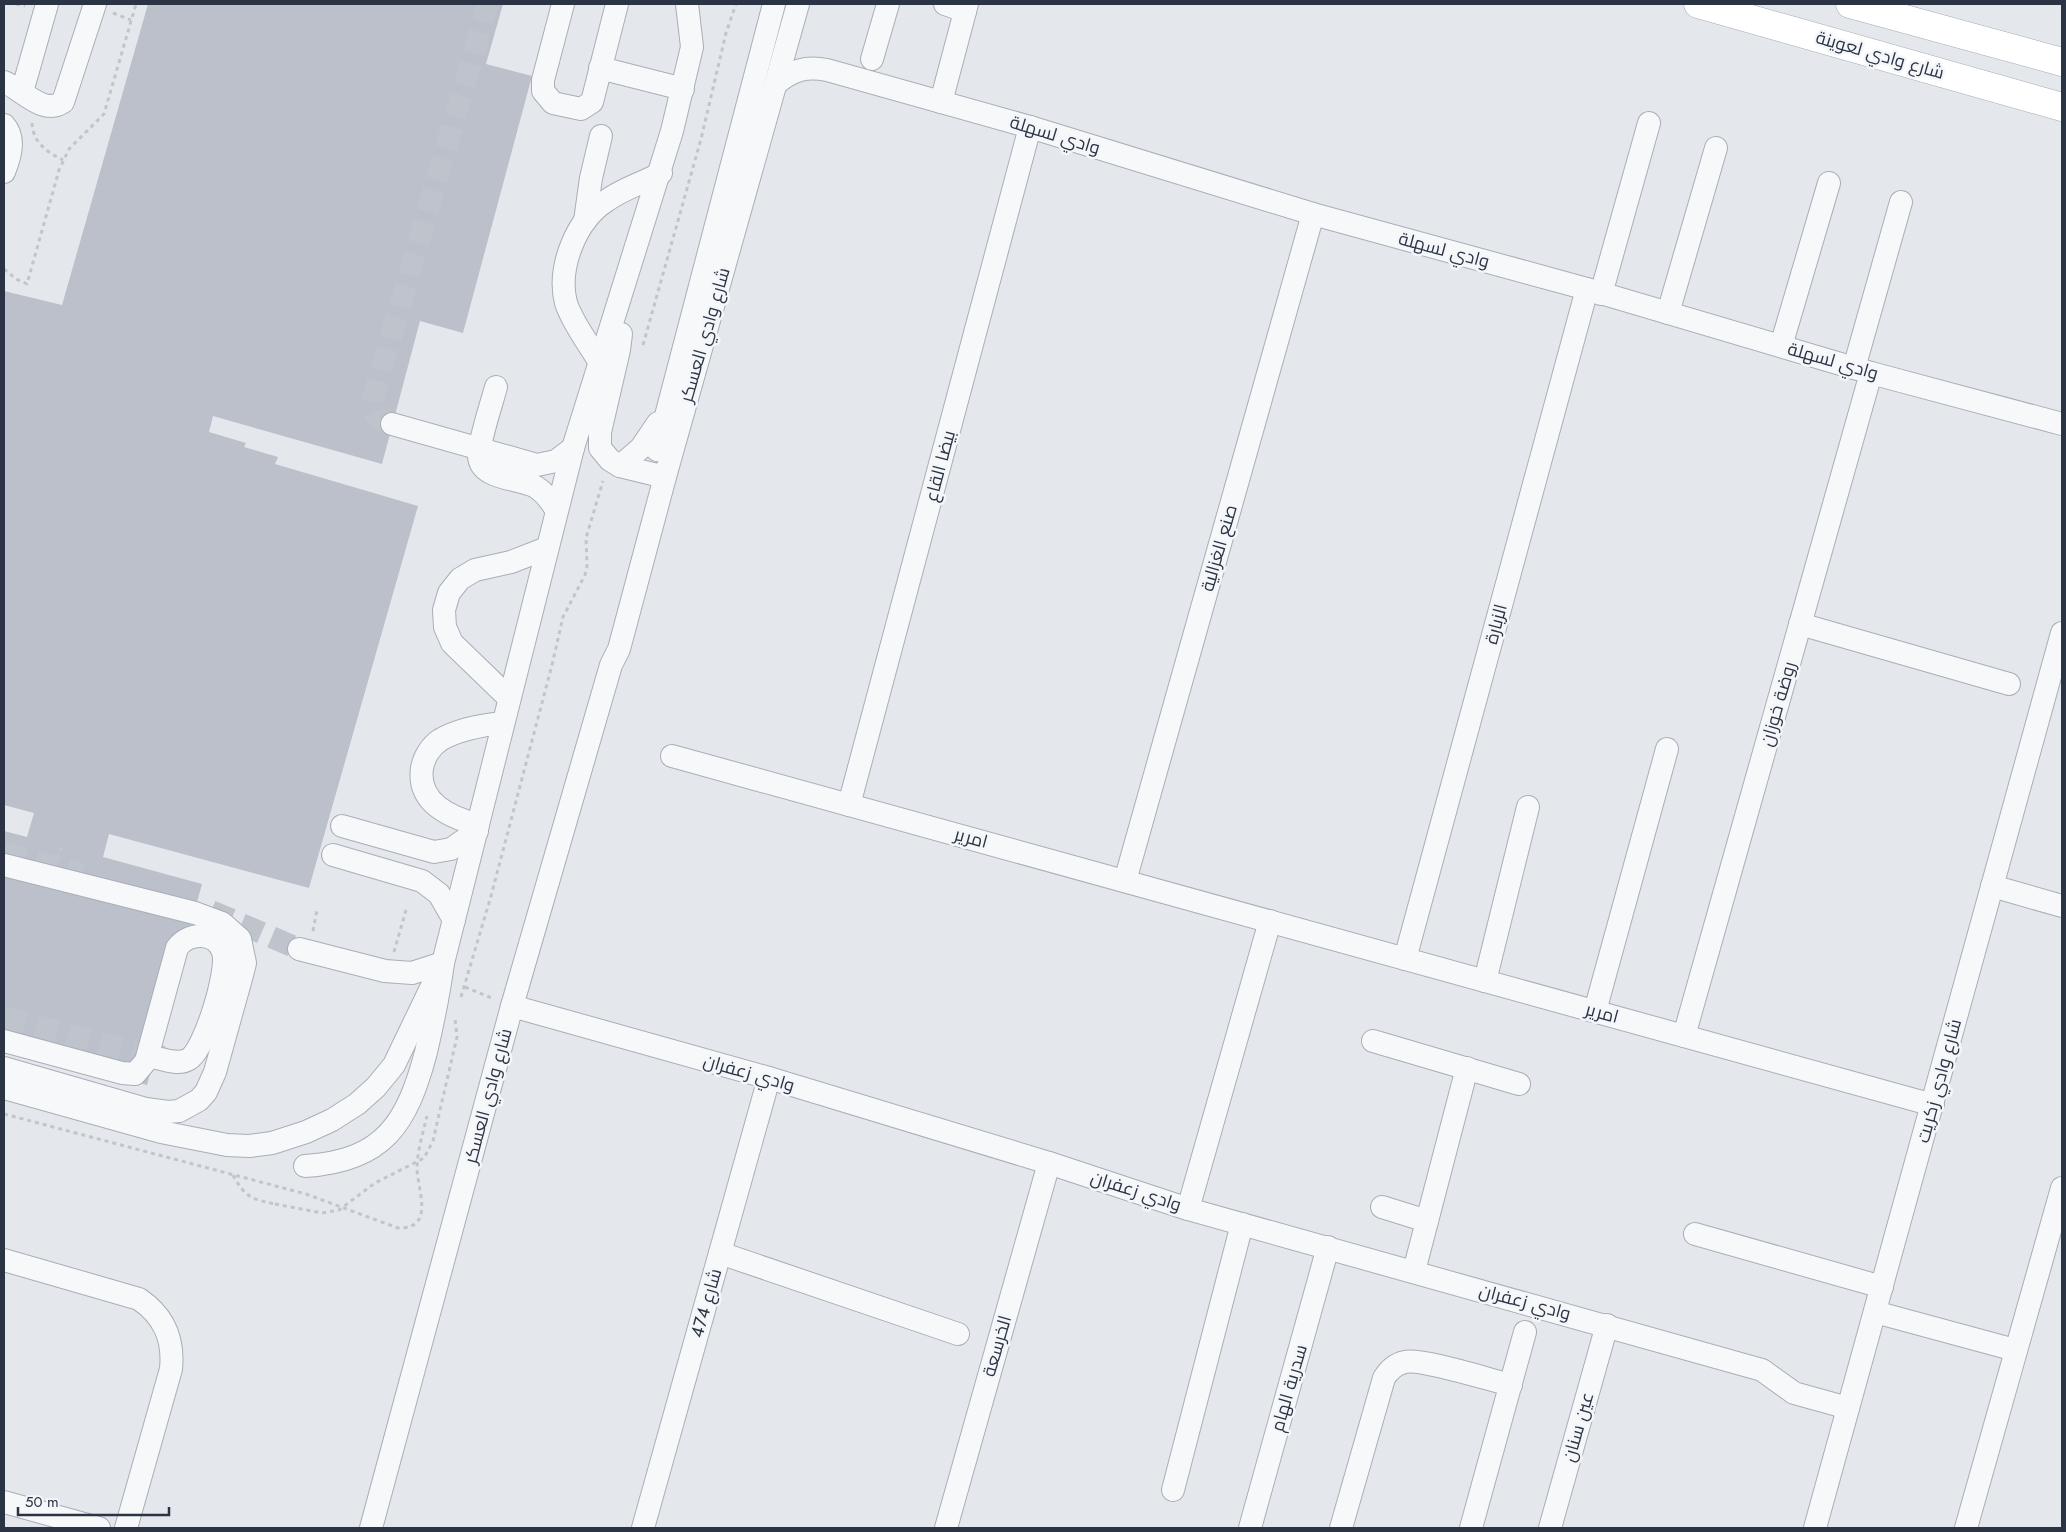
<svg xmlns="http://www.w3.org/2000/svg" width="2066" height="1532" viewBox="0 0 2066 1532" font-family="Jost,Cairo,sans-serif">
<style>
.building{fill:#bbc0ca}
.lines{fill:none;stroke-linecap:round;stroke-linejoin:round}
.minor-tunnel{stroke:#bfc3cb;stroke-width:22;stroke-dasharray:22 11;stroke-linecap:butt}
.minor-casing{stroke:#a9aeb7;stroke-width:24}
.major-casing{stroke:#a3abb8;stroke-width:29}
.path{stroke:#c2c5cb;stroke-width:3;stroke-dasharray:4 4;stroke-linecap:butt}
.minor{stroke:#f7f8fa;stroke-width:22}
.major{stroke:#fff;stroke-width:28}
.path-bridge{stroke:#c2c5cb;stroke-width:3;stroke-dasharray:4 4;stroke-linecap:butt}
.labels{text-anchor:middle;stroke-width:5;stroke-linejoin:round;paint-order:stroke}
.street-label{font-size:18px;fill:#2b3445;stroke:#f4f6f9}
</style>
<rect width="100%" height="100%" fill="#e4e7ec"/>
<path class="building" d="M 148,4 L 503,4 L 486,64 L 532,76 L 463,333 L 420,321 L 382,464 L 213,416 L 209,432 L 246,443 L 244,447 L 278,457 L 275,464 L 418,506 L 309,888 L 109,834 L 103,857 L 202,884 L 147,1085 L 4,1046 L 4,831 L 27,837 L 34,813 L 4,805 L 4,291 L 62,305 Z"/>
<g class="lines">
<g class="minor-tunnel">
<path d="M 392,424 C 379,421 369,413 373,398 L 488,4"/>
<path d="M 4,853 L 82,874"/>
<path d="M 211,911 L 299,949"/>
<path d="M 4,1017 L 152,1057 L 155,1044"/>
</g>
<defs>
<g id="minor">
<path d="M 563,4 L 543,80 L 543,91 L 553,103 L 581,109 L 592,102 L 617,4"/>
<path d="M 945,4 L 965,11"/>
<path d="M 872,59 L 888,4"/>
<path d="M 600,68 L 683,89"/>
<path d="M 4,82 C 22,89 43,116 63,102 L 95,4"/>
<path d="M 776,84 C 792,70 806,66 827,70 L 1030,127 L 1313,214 L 1587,289 L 1871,373 L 2062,424"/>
<path d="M 22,92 L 47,4"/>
<path d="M 941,102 L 967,4"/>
<path d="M 4,125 C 16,138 10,157 4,172"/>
<path d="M 585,221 L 591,178 L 601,136"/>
<path d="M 1601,294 L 1649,123"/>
<path d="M 1668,313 L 1716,148"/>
<path d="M 621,334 L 619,350 L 600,432 L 600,448 L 610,460 L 620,466 L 665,477"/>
<path d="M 1781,346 L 1829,183"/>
<path d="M 600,363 C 589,344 573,324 566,303 C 557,268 576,220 606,201 C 622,189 643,183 661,173"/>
<path d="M 1854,368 L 1901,202"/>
<path d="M 496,387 C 491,406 480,437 479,455 C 479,480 520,478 536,487 C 545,493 551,501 556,510"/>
<path d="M 392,424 L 537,465 L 556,461 L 573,448"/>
<path d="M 657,450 L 774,4"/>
<path d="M 620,466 L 641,448 L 658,423"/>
<path d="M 1800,624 L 2009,684"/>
<path d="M 509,698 L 452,643 L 445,627 L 444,610 L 449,593 L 460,579 L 475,570 L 511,562 L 547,548"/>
<path d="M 672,756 L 1933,1105"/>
<path d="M 849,805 L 1030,127"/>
<path d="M 478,825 C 450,817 417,803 422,768 C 424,757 431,746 440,740 C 459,729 482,725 503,723"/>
<path d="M 342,826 L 434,852 L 451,849 L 477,831"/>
<path d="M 333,855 L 422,881 L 439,894 L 454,920"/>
<path d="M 4,865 L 195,913 L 222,923 L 240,939 L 245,963 L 242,975 L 215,1072 L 206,1092 L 199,1100 L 179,1111 L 168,1112 L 146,1109 L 4,1068"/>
<path d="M 1125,881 L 1313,214"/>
<path d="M 1992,886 L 2062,906"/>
<path d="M 299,949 L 385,971 L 412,973 L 443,963 C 439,993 433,1022 426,1052 C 407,1124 384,1161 305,1166"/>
<path d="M 1405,959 L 1587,289"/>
<path d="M 1485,981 L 1528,807"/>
<path d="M 512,1006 L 769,1078 L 1049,1163 L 1188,1209 L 1762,1370 L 1794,1393 L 1848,1408"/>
<path d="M 1595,1011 L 1667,749"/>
<path d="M 1684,1036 L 1871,373"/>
<path d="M 4,1041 L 122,1073 L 135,1074 L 146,1061 L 177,948 C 188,932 216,931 223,952 C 229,969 205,1049 189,1059 C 178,1066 164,1059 152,1057"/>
<path d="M 1373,1041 L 1519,1084"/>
<path d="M 4,1088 L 161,1132 L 227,1145 L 249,1146 L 272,1143 L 306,1132 L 332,1120 L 357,1104 L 376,1087 L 394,1065 L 443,963 L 573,448 L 672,131 L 692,47 L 687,4"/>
<path d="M 1382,1207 L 1427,1221"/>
<path d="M 1188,1209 L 1270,921"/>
<path d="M 1695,1234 L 1882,1287"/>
<path d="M 720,1253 L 958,1334"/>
<path d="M 4,1260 L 139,1299 C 164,1316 174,1339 171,1369 L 126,1528"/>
<path d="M 1414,1271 L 1467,1068"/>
<path d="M 1875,1312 L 2015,1350"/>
<path d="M 1173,1490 L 1242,1224"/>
<path d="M 4,1502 L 99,1528"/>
<path d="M 371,1528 L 512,1006 L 611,665 L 619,649 L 665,477 L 798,4"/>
<path d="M 643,1528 L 769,1078"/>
<path d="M 946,1528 L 1049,1163"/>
<path d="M 1250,1528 L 1328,1247"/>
<path d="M 1341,1528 L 1384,1378 C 1389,1370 1395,1364 1405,1362 C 1421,1358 1490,1380 1511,1385"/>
<path d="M 1471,1528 L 1525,1332"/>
<path d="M 1550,1528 L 1607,1325"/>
<path d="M 1815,1528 L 2062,633"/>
<path d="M 1966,1528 L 2062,1188"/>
</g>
<g id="major">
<path d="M 1698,4 L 2062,107"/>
<path d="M 1850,4 L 2062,62"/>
</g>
</defs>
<use href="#minor" class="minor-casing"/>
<use href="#major" class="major-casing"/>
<g class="path">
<path d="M 16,4 L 25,6"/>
<path d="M 113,13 L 131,20"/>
<path d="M 32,123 C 33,143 47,152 63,160"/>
<path d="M 4,269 L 16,279 L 27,284 L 59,170 L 69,149 L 104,114 L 136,4"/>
<path d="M 643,345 L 701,139 L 726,33 L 736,4"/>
<path d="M 58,859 L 62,846"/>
<path d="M 313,931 L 317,910"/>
<path d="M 394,952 L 406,910"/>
<path d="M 465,987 L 494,999"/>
<path d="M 461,997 L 491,896 L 552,665 L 563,617 L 585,575 L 587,566 L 586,538 L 603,481"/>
<path d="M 440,1110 L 457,1037 L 455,1019"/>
<path d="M 4,1114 L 306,1194 L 398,1228 C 437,1229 416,1187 417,1166 C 418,1149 423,1132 427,1116"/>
<path d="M 233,1175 C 245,1197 251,1199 275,1204"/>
</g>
<use href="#minor" class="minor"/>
<use href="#major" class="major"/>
<path class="path-bridge" d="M 275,1204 L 322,1213 L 339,1210 L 375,1183 L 424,1158 L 433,1141 L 440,1110"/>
</g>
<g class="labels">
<g class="street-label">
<text transform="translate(1880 55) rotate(16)" y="6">شارع وادي لعوينة</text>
<text transform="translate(1055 135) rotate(17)" y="6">وادي لسهلة</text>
<text transform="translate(1444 250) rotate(15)" y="6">وادي لسهلة</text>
<text transform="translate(705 335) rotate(-74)" y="6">شارع وادي العسكر</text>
<text transform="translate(1833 361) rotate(16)" y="6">وادي لسهلة</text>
<text transform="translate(940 466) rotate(-75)" y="6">بيضا القاع</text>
<text transform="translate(1219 548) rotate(-74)" y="6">صنع الغزالية</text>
<text transform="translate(1496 624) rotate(-75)" y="6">الزبارة</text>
<text transform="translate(1778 704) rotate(-74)" y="6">روضة خوزان</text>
<text transform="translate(971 838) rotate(15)" y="6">امرير</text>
<text transform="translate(1602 1013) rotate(15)" y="6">امرير</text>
<text transform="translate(749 1073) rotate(16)" y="6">وادي زعفران</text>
<text transform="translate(1939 1081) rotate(-75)" y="6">شارع وادي زكريت</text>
<text transform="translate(488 1096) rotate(-75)" y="6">شارع وادي العسكر</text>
<text transform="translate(1136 1191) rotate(18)" y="6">وادي زعفران</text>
<text transform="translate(1525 1302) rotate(15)" y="6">وادي زعفران</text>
<text transform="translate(706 1303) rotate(-74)" y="6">شارع 474</text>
<text transform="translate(997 1346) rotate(-74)" y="6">الخرسعة</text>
<text transform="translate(1289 1388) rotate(-74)" y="6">سدرية الهام</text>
<text transform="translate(1578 1427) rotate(-74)" y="6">عين سنان</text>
</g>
</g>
<rect width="2066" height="1532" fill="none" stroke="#2b3445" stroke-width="10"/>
<path d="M18 1507v8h151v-8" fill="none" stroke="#2b3445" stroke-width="2.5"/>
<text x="25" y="1507" font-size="15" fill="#2b3445" stroke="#f4f6f9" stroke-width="4" paint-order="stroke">50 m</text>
</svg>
